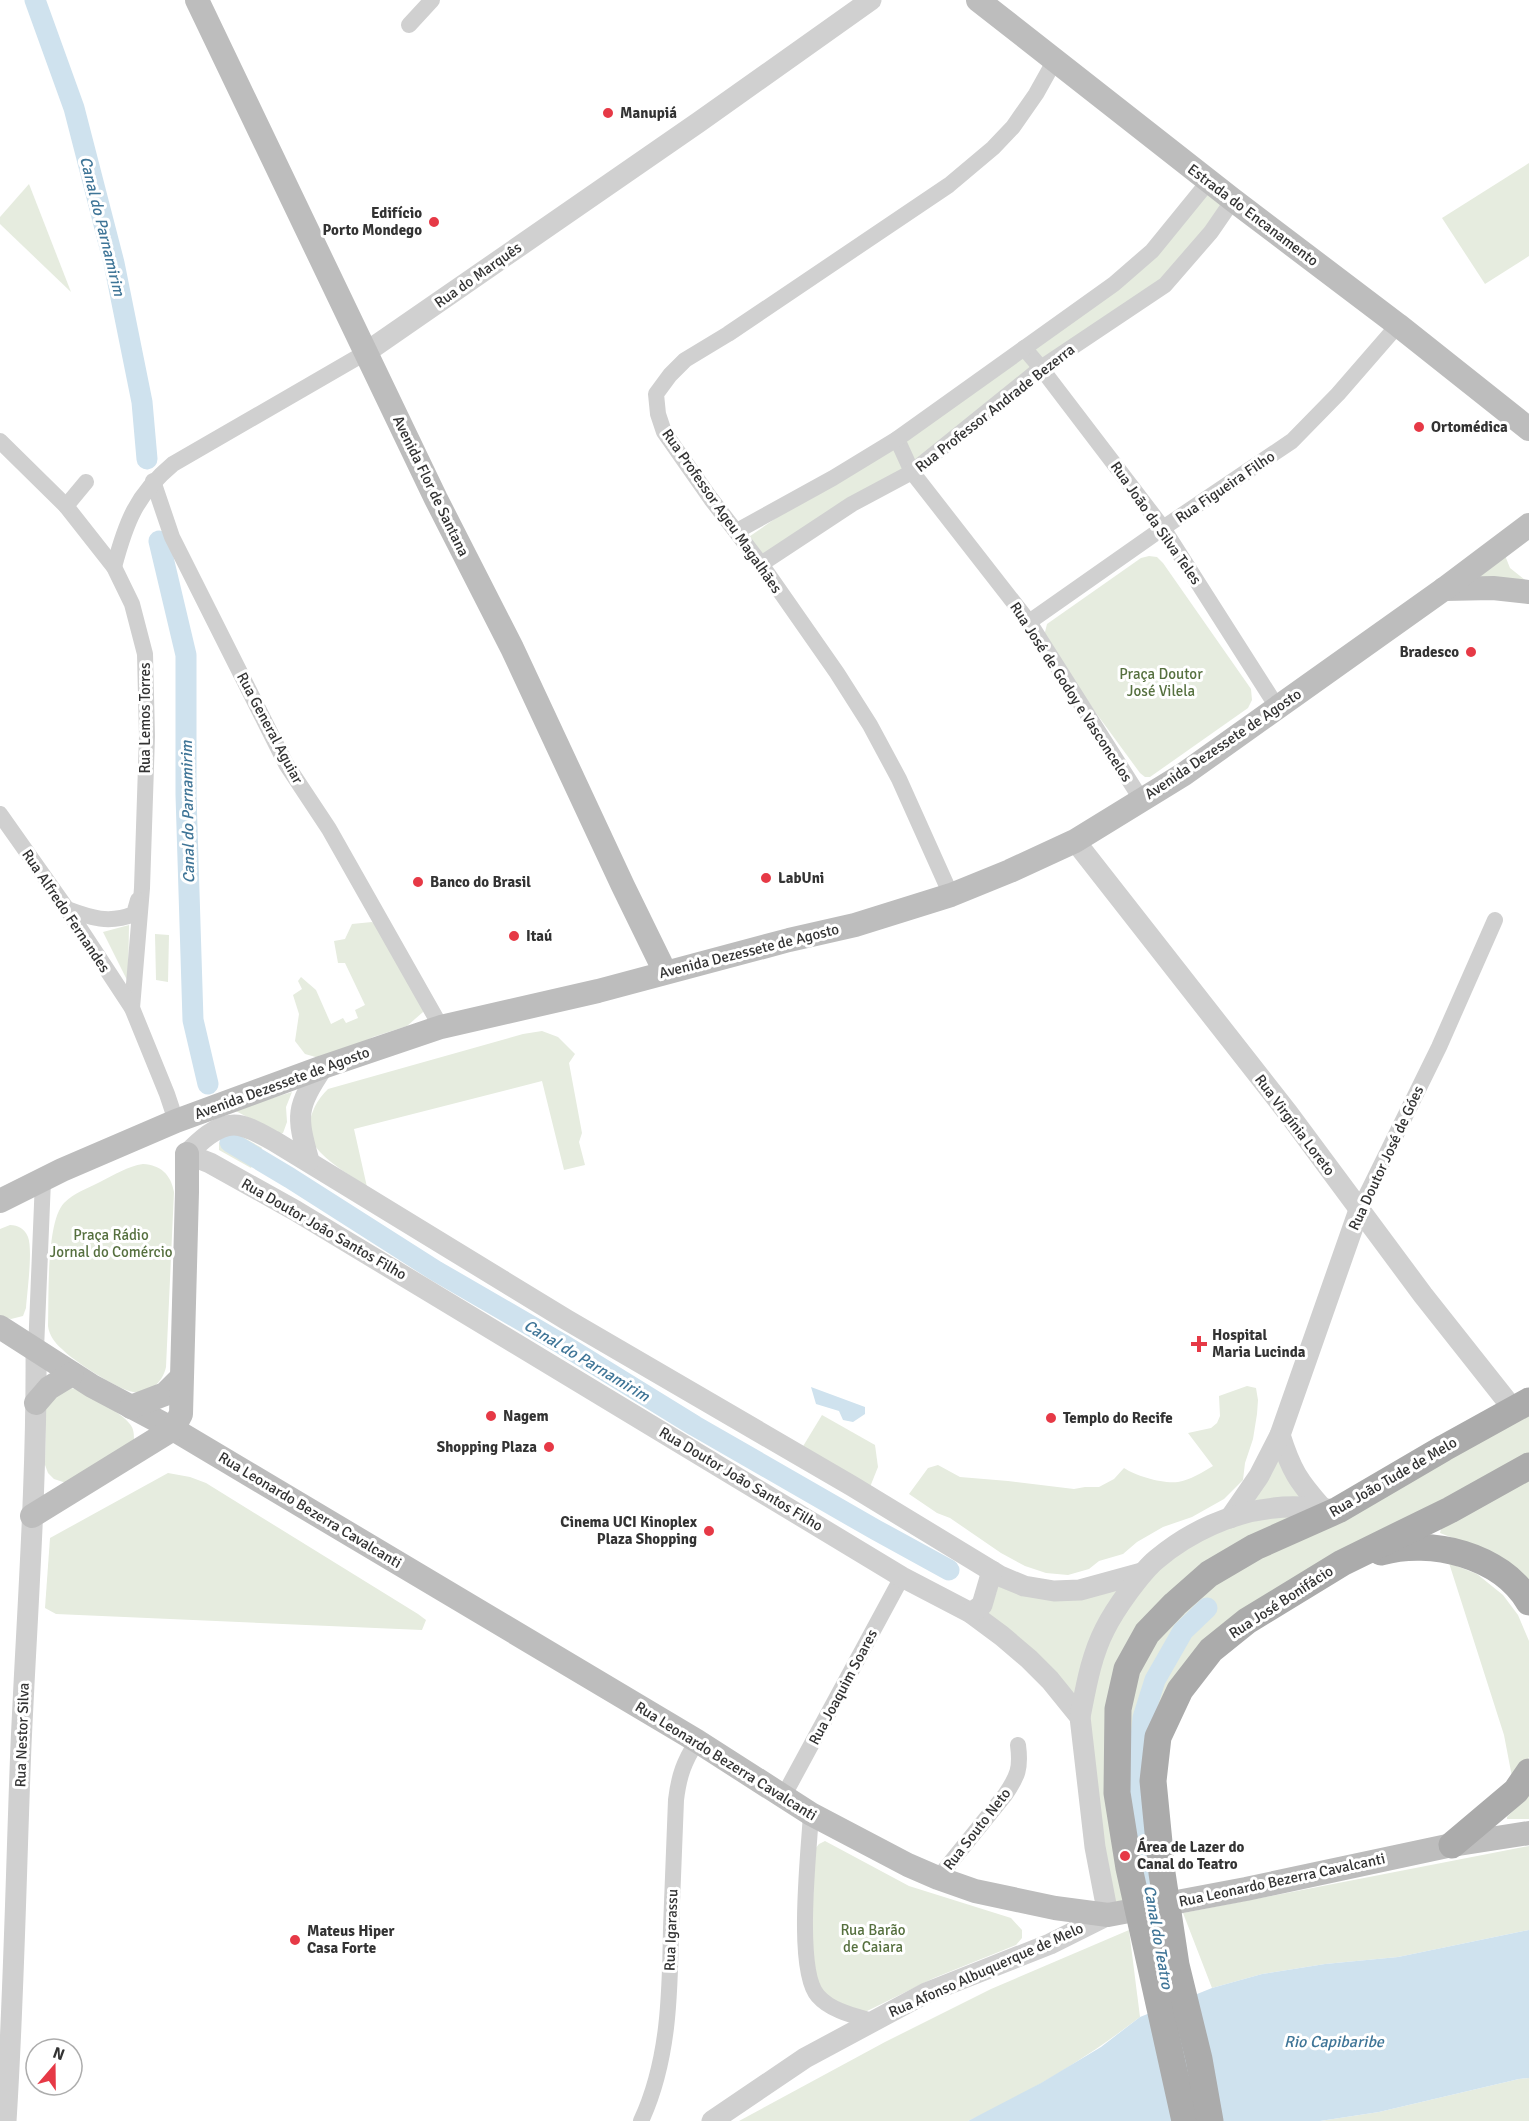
<svg xmlns="http://www.w3.org/2000/svg" width="1529" height="2121" viewBox="0 0 1529 2121" font-family="Signika,sans-serif">
<style>
.green{fill:#e6ecdf}
.water{fill:#cfe2ee}
.lines{fill:none;stroke-linecap:round;stroke-linejoin:round}
.canal{stroke:#cfe2ee;stroke-width:21}
.minor{stroke:#d0d0d0;stroke-width:16}
.tertiary{stroke:#d0d0d0;stroke-width:21}
.secondary{stroke:#bdbdbd;stroke-width:24}
.primary{stroke:#ababab;stroke-width:27}
.poi-dot{fill:#e63946;stroke:#fff;stroke-width:2}
.labels{text-anchor:middle;stroke-width:6;stroke-linejoin:round;paint-order:stroke}
.poi-label{font-size:15px;font-weight:bold;fill:#333;stroke:#fff;text-anchor:start}
.street-label{font-size:15px;fill:#333;stroke:#fff}
.park-label{font-size:15px;fill:#56703f;stroke:#fff}
.water-label{font-size:16px;font-style:italic;fill:#3f7597;stroke:#fff}
</style>
<rect width="100%" height="100%" fill="#fff"/>
<g class="green">
<path d="M 1529,163 L 1529,256 L 1485,284 L 1442,218 Z"/>
<path d="M 1209,181 L 1233,200 L 1183,264 L 912,472 L 763,559 L 740,543 L 1114,284 Z"/>
<path d="M 29,184 L 71,292 L 0,224 L 0,217 Z"/>
<path d="M 1509,545 L 1506,558 L 1510,568 L 1529,583 L 1461,583 Z"/>
<path d="M 1149,556 L 1157,557 L 1163,563 L 1251,689 L 1252,700 L 1248,708 L 1150,777 L 1145,777 L 1140,773 C 1107,728 1074,684 1044,636 L 1047,624 L 1141,558 Z"/>
<path d="M 372,922 L 382,929 L 425,1005 L 423,1012 L 407,1026 L 373,1037 L 346,1051 L 319,1058 L 305,1054 L 295,1041 L 299,1014 L 293,995 L 302,989 L 298,981 L 301,977 L 316,990 L 331,1024 L 343,1018 L 346,1023 L 358,1018 L 355,1010 L 365,1005 L 345,963 L 338,963 L 334,941 L 345,939 L 352,924 Z"/>
<path d="M 129,925 L 128,982 L 103,932 Z"/>
<path d="M 155,934 L 169,935 L 168,982 L 156,980 Z"/>
<path d="M 542,1031 L 558,1037 L 575,1054 L 569,1063 L 582,1133 L 579,1142 L 585,1165 L 564,1170 L 542,1081 L 354,1129 L 367,1187 C 352,1176 333,1166 320,1152 C 301,1133 311,1105 328,1089 L 523,1034 Z"/>
<path d="M 292,1092 L 286,1107 L 287,1122 L 283,1133 L 279,1134 L 234,1110 Z"/>
<path d="M 229,1132 L 239,1135 L 262,1148 L 251,1168 L 219,1150 L 219,1143 Z"/>
<path d="M 143,1164 C 161,1165 171,1175 174,1192 L 166,1367 C 163,1382 149,1395 133,1392 C 119,1390 72,1360 62,1349 C 55,1343 49,1335 48,1326 C 49,1298 46,1222 64,1203 C 74,1193 88,1188 100,1182 C 114,1175 128,1166 143,1164 Z"/>
<path d="M 10,1225 C 18,1225 25,1229 28,1237 C 33,1250 27,1293 26,1308 L 23,1316 L 11,1319 L 0,1316 L 0,1229 Z"/>
<path d="M 1247,1386 L 1256,1388 L 1258,1400 L 1257,1414 L 1253,1439 L 1245,1463 L 1243,1480 L 1224,1499 L 1192,1517 L 1163,1527 L 1137,1542 L 1123,1554 L 1099,1561 L 1089,1569 L 1068,1575 L 1046,1573 L 1025,1566 L 1001,1553 L 950,1518 L 937,1513 L 909,1494 L 928,1468 L 938,1465 L 960,1477 L 1008,1481 L 1074,1489 L 1085,1487 L 1099,1487 L 1114,1479 L 1124,1468 C 1136,1476 1163,1484 1178,1482 C 1190,1480 1203,1472 1213,1466 L 1188,1433 L 1211,1428 L 1217,1423 L 1220,1416 L 1219,1396 Z"/>
<path d="M 71,1388 C 82,1390 123,1414 129,1423 C 134,1428 134,1434 134,1441 L 66,1483 L 54,1479 L 48,1473 L 45,1465 L 46,1407 L 51,1396 Z"/>
<path d="M 1529,1401 L 1529,1466 L 1247,1621 L 1158,1737 L 1165,1893 L 1108,1915 L 1080,1717 L 983,1618 L 996,1594 L 1000,1576 L 1024,1586 L 1142,1573 L 1230,1518 L 1280,1435 L 1326,1508 Z"/>
<path d="M 822,1415 L 875,1445 L 878,1467 L 870,1487 L 802,1448 Z"/>
<path d="M 168,1473 L 190,1477 L 206,1483 L 418,1614 L 426,1620 L 422,1630 L 56,1614 L 45,1608 L 50,1538 Z"/>
<path d="M 1529,1476 L 1529,1589 L 1453,1538 L 1440,1533 L 1441,1529 Z"/>
<path d="M 1449,1563 L 1477,1574 L 1503,1595 L 1518,1615 L 1529,1641 L 1529,1757 L 1513,1782 L 1504,1735 Z"/>
<path d="M 1529,1794 L 1529,1819 L 1507,1819 L 1507,1817 Z"/>
<path d="M 825,1841 L 909,1886 L 1011,1918 L 1022,1930 L 1022,1938 L 1016,1945 L 934,1978 L 857,2016 L 839,2011 L 810,1976 L 815,1849 L 819,1844 Z"/>
<path d="M 1529,1846 L 1529,1930 L 1398,1957 L 1325,1964 L 1262,1974 L 1212,1988 L 1183,1913 Z"/>
<path d="M 1129,1930 L 1140,2017 C 1087,2058 1029,2093 968,2121 L 739,2121 L 885,2042 L 991,1989 Z"/>
<path d="M 1529,2078 L 1529,2121 L 1320,2121 L 1379,2112 L 1519,2079 Z"/>
</g>
<g class="water">
<path d="M 811,1387 L 865,1407 L 865,1414 L 853,1422 L 843,1420 L 839,1411 L 816,1404 Z"/>
<path d="M 1529,1930 L 1529,2078 L 1519,2079 L 1379,2112 L 1320,2121 L 968,2121 L 1041,2083 L 1101,2047 L 1140,2017 L 1212,1988 L 1262,1974 L 1325,1964 L 1398,1957 Z"/>
</g>
<g class="lines">
<g class="canal">
<path d="M 35,0 L 74,108 L 114,263 L 142,402 L 147,459"/>
<path d="M 159,541 L 186,655 L 186,795 L 193,1020 L 208,1084"/>
<path d="M 230,1142 L 290,1178 L 436,1271 L 562,1344 L 695,1426 L 876,1530 L 949,1570"/>
<path d="M 1156,1910 L 1140,1838 L 1137,1774 L 1143,1718 L 1155,1680 L 1183,1631 L 1207,1608"/>
</g>
<g class="minor">
<path d="M 409,25 L 432,0"/>
<path d="M 1024,348 L 1041,368 L 1163,528 L 1277,707"/>
<path d="M 897,439 L 912,472 L 1029,622 L 1141,799"/>
<path d="M 0,441 L 66,506 L 114,567 L 132,604 L 145,654 L 147,736 L 142,888 L 132,1008"/>
<path d="M 153,481 L 172,537 L 286,764 L 329,829 L 441,1027"/>
<path d="M 66,506 L 86,482"/>
<path d="M 737,531 L 833,478 L 897,439 L 1114,284 L 1152,251 L 1209,181"/>
<path d="M 761,564 L 852,504 L 912,472 L 1041,368 L 1165,285 L 1211,232 L 1233,200"/>
<path d="M 114,567 C 126,522 136,495 173,464 L 365,353"/>
<path d="M 1029,622 L 1163,528 L 1292,441 L 1338,394 L 1398,325"/>
<path d="M 0,814 L 67,909 L 132,1008 L 167,1094 L 176,1121"/>
<path d="M 951,895 L 899,779 L 870,725 L 837,673 L 761,564 L 711,499 L 664,432 L 658,414 L 656,394 L 670,375 L 685,360 L 728,334 L 949,185 L 993,148 L 1013,127 L 1036,94 L 1055,60"/>
<path d="M 67,909 C 91,918 109,924 134,914 L 138,900"/>
<path d="M 1359,1210 L 1439,1047 L 1495,920"/>
<path d="M 36,1350 L 43,1180"/>
<path d="M 783,1797 L 902,1577"/>
<path d="M 811,1814 C 809,1851 795,1971 818,1996 C 831,2011 855,2016 872,2021"/>
<path d="M 938,1878 L 1005,1795 C 1018,1776 1021,1768 1018,1745"/>
<path d="M 641,2121 C 669,2061 670,1994 671,1928 C 673,1886 674,1843 676,1800 C 679,1775 684,1762 697,1741"/>
</g>
<g class="tertiary">
<path d="M 365,353 L 699,122 L 871,0"/>
<path d="M 1075,841 L 1288,1113 L 1423,1295 L 1514,1410"/>
<path d="M 187,1154 L 210,1163 L 296,1211 L 902,1577 L 971,1613 L 1002,1636 L 1029,1659 L 1050,1680 L 1080,1717 L 1095,1847 L 1108,1915 L 1050,1944 L 926,1993 L 805,2058 L 712,2121"/>
<path d="M 187,1154 C 199,1142 216,1125 234,1125 C 247,1125 263,1135 274,1141 L 567,1320 L 852,1486 L 1000,1576 L 1024,1586 L 1054,1591 L 1080,1590 L 1142,1573"/>
<path d="M 309,1161 C 296,1114 296,1108 323,1067"/>
<path d="M 1280,1435 C 1291,1470 1298,1481 1323,1509"/>
<path d="M 1230,1518 L 1259,1476 L 1280,1435 L 1359,1210"/>
<path d="M 971,1613 L 982,1605 L 992,1571"/>
<path d="M 1080,1717 C 1086,1687 1091,1656 1105,1629 C 1115,1609 1141,1572 1157,1559 C 1189,1532 1232,1512 1274,1508 C 1295,1505 1317,1508 1338,1510"/>
<path d="M 6,2121 C 14,1996 16,1870 21,1745 C 27,1613 37,1482 36,1350"/>
</g>
<g class="secondary">
<path d="M 197,0 L 436,499 L 512,648 L 623,886 L 665,972"/>
<path d="M 978,0 L 1233,200 L 1398,325 L 1529,429"/>
<path d="M 1444,589 L 1493,588 L 1529,592"/>
<path d="M 0,1201 L 62,1170 L 176,1121 L 323,1067 L 441,1027 L 598,991 L 789,940 L 855,925 L 951,895 L 1010,871 L 1075,841 L 1184,774 L 1444,589 L 1529,525"/>
<path d="M 0,1327 L 92,1386 L 173,1429 L 697,1741 L 811,1814 L 908,1865 L 938,1878 L 975,1891 L 1055,1908 L 1108,1915 L 1246,1889 L 1452,1845 L 1529,1833"/>
<path d="M 36,1403 L 49,1388 L 72,1374"/>
<path d="M 131,1407 L 165,1394 L 181,1378"/>
<path d="M 32,1516 L 173,1429 L 181,1414 L 187,1192 L 187,1154"/>
</g>
<g class="primary">
<path d="M 1381,1552 C 1431,1538 1501,1555 1529,1602"/>
<path d="M 1452,1845 L 1516,1791 L 1529,1772"/>
<path d="M 1185,2121 L 1129,1868 L 1117,1793 L 1118,1709 L 1127,1669 L 1147,1633 L 1175,1604 L 1209,1574 L 1255,1547 L 1338,1510 L 1444,1448 L 1529,1401"/>
<path d="M 1210,2121 L 1199,2059 L 1176,1965 L 1162,1873 L 1153,1781 L 1158,1737 L 1180,1690 L 1211,1650 L 1247,1621 L 1342,1563 L 1450,1510 L 1529,1466"/>
</g>
</g>
<g class="poi-dot">
<circle cx="608" cy="113" r="6"/>
<circle cx="434" cy="222" r="6"/>
<circle cx="1419" cy="427" r="6"/>
<circle cx="1471" cy="652" r="6"/>
<circle cx="766" cy="878" r="6"/>
<circle cx="418" cy="882" r="6"/>
<circle cx="514" cy="936" r="6"/>
<path d="M1196 1335h6v6h6v6h-6v6h-6v-6h-6v-6h6z"/>
<circle cx="491" cy="1416" r="6"/>
<circle cx="1051" cy="1418" r="6"/>
<circle cx="549" cy="1447" r="6"/>
<circle cx="709" cy="1531" r="6"/>
<circle cx="1125" cy="1856" r="6"/>
<circle cx="295" cy="1940" r="6"/>
</g>
<g class="labels">
<g class="poi-label">
<text x="620" y="118">Manupiá</text>
<text x="422" y="218" text-anchor="end">Edifício<tspan x="422" dy="17">Porto Mondego</tspan></text>
<text x="1431" y="432">Ortomédica</text>
<text x="1459" y="657" text-anchor="end">Bradesco</text>
<text x="778" y="883">LabUni</text>
<text x="430" y="887">Banco do Brasil</text>
<text x="526" y="941">Itaú</text>
<text x="1212" y="1340">Hospital<tspan x="1212" dy="17">Maria Lucinda</tspan></text>
<text x="503" y="1421">Nagem</text>
<text x="1063" y="1423">Templo do Recife</text>
<text x="537" y="1452" text-anchor="end">Shopping Plaza</text>
<text x="697" y="1527" text-anchor="end">Cinema UCI Kinoplex<tspan x="697" dy="17">Plaza Shopping</tspan></text>
<text x="1137" y="1852">Área de Lazer do<tspan x="1137" dy="17">Canal do Teatro</tspan></text>
<text x="307" y="1936">Mateus Hiper<tspan x="307" dy="17">Casa Forte</tspan></text>
</g>
<g class="street-label">
<text transform="translate(1253 215) rotate(37)" y="5">Estrada do Encanamento</text>
<text transform="translate(478 275) rotate(-35)" y="5">Rua do Marquês</text>
<text transform="translate(995 408) rotate(-38)" y="5">Rua Professor Andrade Bezerra</text>
<text transform="translate(431 486) rotate(64)" y="5">Avenida Flor de Santana</text>
<text transform="translate(1225 487) rotate(-34)" y="5">Rua Figueira Filho</text>
<text transform="translate(722 511) rotate(55)" y="5">Rua Professor Ageu Magalhães</text>
<text transform="translate(1156 523) rotate(55)" y="5">Rua João da Silva Teles</text>
<text transform="translate(1071 692) rotate(57)" y="5">Rua José de Godoy e Vasconcelos</text>
<text transform="translate(145 718) rotate(-90)" y="5">Rua Lemos Torres</text>
<text transform="translate(270 728) rotate(62)" y="5">Rua General Aguiar</text>
<text transform="translate(1223 744) rotate(-34)" y="5">Avenida Dezessete de Agosto</text>
<text transform="translate(66 911) rotate(56)" y="5">Rua Alfredo Fernandes</text>
<text transform="translate(749 951) rotate(-14)" y="5">Avenida Dezessete de Agosto</text>
<text transform="translate(282 1083) rotate(-20)" y="5">Avenida Dezessete de Agosto</text>
<text transform="translate(1295 1125) rotate(53)" y="5">Rua Virgínia Loreto</text>
<text transform="translate(1386 1158) rotate(-65)" y="5">Rua Doutor José de Góes</text>
<text transform="translate(324 1229) rotate(30)" y="5">Rua Doutor João Santos Filho</text>
<text transform="translate(1393 1477) rotate(-30)" y="5">Rua João Tude de Melo</text>
<text transform="translate(741 1479) rotate(31)" y="5">Rua Doutor João Santos Filho</text>
<text transform="translate(310 1510) rotate(31)" y="5">Rua Leonardo Bezerra Cavalcanti</text>
<text transform="translate(1281 1602) rotate(-33)" y="5">Rua José Bonifácio</text>
<text transform="translate(843 1687) rotate(-62)" y="5">Rua Joaquim Soares</text>
<text transform="translate(22 1735) rotate(-88)" y="5">Rua Nestor Silva</text>
<text transform="translate(726 1761) rotate(32)" y="5">Rua Leonardo Bezerra Cavalcanti</text>
<text transform="translate(977 1829) rotate(-52)" y="5">Rua Souto Neto</text>
<text transform="translate(1282 1880) rotate(-12)" y="5">Rua Leonardo Bezerra Cavalcanti</text>
<text transform="translate(671 1930) rotate(-88)" y="5">Rua Igarassu</text>
<text transform="translate(986 1970) rotate(-24)" y="5">Rua Afonso Albuquerque de Melo</text>
</g>
<g class="park-label">
<text x="1161" y="679">Praça Doutor<tspan x="1161" dy="17">José Vilela</tspan></text>
<text x="111" y="1240">Praça Rádio<tspan x="111" dy="17">Jornal do Comércio</tspan></text>
<text x="873" y="1935">Rua Barão<tspan x="873" dy="17">de Caiara</tspan></text>
</g>
<g class="water-label">
<text transform="translate(103 226) rotate(76)" y="6">Canal do Parnamirim</text>
<text transform="translate(187 812) rotate(-91)" y="6">Canal do Parnamirim</text>
<text transform="translate(587 1360) rotate(31)" y="6">Canal do Parnamirim</text>
<text transform="translate(1159 1937) rotate(80)" y="6">Canal do Teatro</text>
<text x="1334" y="2047">Rio Capibaribe</text>
</g>
</g>
<g transform="translate(54 2067) rotate(20)"><circle r="28" fill="#ffffff" stroke="#adadad" stroke-width="1.5"/>
<path d="M0-4.5L10 22L0 15L-10 22Z" fill="#e63946"/>
<text y="-9" font-size="16" font-weight="bold" text-anchor="middle" fill="#333333">N</text>
</g>
</svg>
